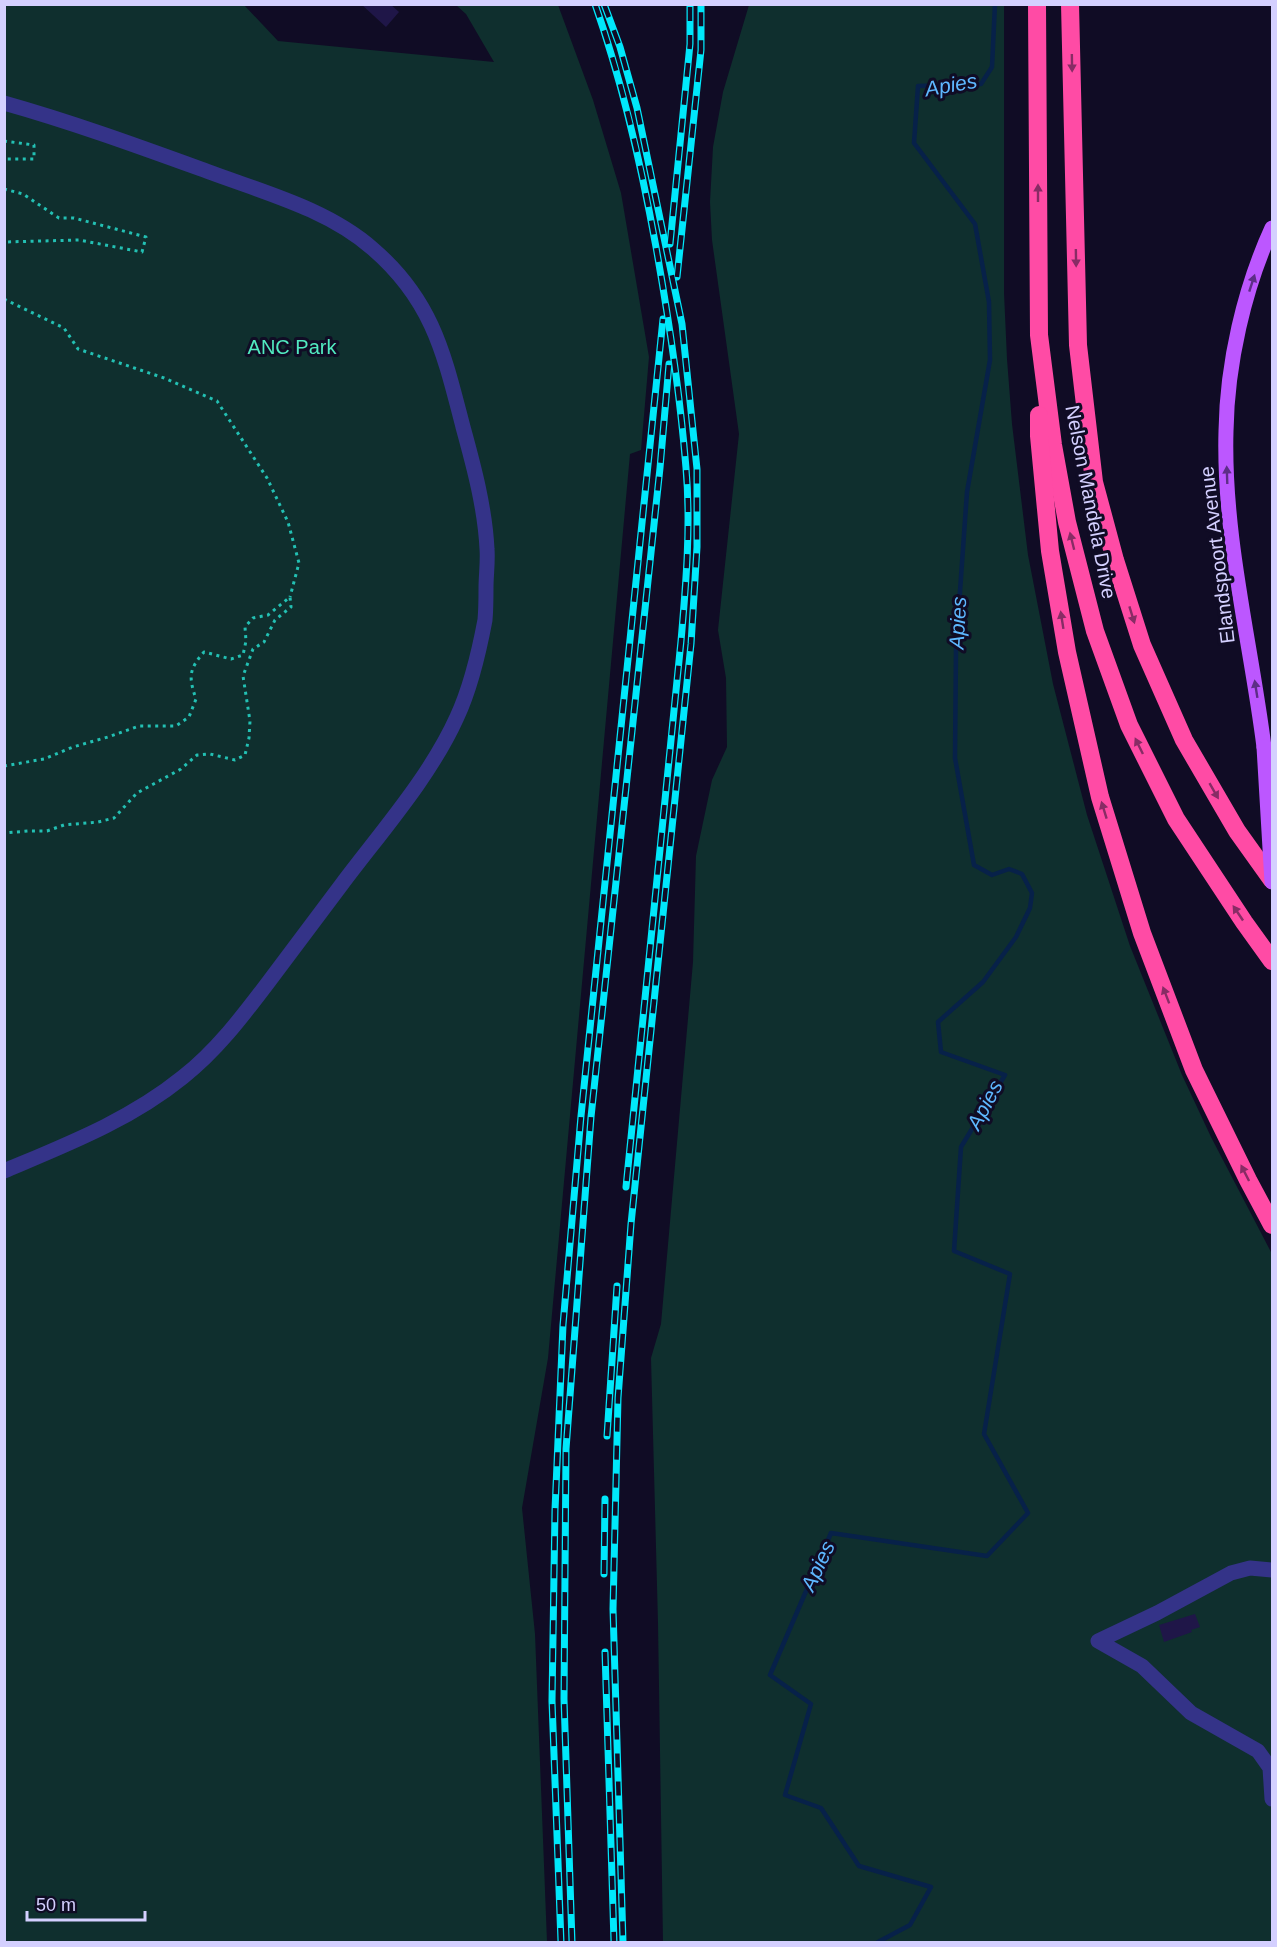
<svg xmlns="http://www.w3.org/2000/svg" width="1277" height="1947" viewBox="0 0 1277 1947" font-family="Arial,sans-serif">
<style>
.green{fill:#0f2f2e}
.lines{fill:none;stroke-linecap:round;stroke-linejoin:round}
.stream{stroke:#072149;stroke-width:4.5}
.building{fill:#1f1648}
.path{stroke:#23c0b3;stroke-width:3;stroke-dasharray:3 4.5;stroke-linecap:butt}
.minor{stroke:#343388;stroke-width:15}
.major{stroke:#bc57ff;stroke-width:15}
.highway{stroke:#ff4ba5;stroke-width:18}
.rail-casing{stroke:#00e8fb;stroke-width:7}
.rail{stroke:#100c25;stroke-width:4.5;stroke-dasharray:14;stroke-linecap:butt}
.major-bridge{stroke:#bc57ff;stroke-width:15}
.oneway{fill:#882c65}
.oneway2{fill:#5d2e87}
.labels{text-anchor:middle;stroke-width:6;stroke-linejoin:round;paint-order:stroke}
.park-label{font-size:20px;fill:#51eac0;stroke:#100c25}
.street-label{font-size:20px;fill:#d4d0ff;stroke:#100c25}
.water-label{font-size:21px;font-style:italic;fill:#5eb8ff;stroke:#100c25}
</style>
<rect width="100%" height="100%" fill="#100c25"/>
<g class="green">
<path d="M 5,5 L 244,5 L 278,41 L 494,62 L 466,14 L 456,5 L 558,5 L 593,100 L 621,193 L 649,357 L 641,450 L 630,454 L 548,1358 L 522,1508 L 535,1634 L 547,1942 L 5,1942 Z"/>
<path d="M 749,5 L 1004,5 L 1004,293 L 1007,359 L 1012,424 L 1028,555 L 1053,684 L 1087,815 L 1130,946 L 1182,1075 L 1211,1137 L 1272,1254 L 1272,1942 L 663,1942 L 658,1623 L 651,1358 L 661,1324 L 693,962 L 696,856 L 712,780 L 727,747 L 726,678 L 718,630 L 739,434 L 712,240 L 710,202 L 713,147 L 723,92 Z"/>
</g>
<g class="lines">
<path class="stream" d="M 878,1942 L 910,1925 L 931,1887 L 859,1866 L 821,1808 L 785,1795 L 811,1704 L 770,1675 L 831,1533 L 987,1556 L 1028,1513 L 984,1434 L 1010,1274 L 954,1251 L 961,1147 L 1005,1075 L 941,1052 L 938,1022 L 983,982 L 1016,937 L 1030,908 L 1032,893 L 1022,874 L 1009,869 L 992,875 L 974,865 L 955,758 L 956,648 L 967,492 L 990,360 L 989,302 L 975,224 L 914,143 L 918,86 L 981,84 L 992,67 L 995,4"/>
</g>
<g class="building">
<path d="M 361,4 L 390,4 L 399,12 L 386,27 Z"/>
<path d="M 1195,1614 L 1200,1627 L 1191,1630 L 1192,1632 L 1164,1642 L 1159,1625 Z"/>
</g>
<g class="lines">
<g class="path">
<path d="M 4,141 L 34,145 L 34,159 L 4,159"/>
<path d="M 4,189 L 23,194 L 59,218 L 74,218 L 146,237 L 142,252 L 79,240 L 4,242"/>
<path d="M 4,299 L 64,328 L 78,349 L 164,378 L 217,401 L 267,478 L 288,522 L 299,563 L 290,597"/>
<path d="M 4,766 L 44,759 L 73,747 L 108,737 L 139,726 L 176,726 L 189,717 L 196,699 C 189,678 188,670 204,652 L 231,659 L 243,655 L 246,641 L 245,627 L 253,618 L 268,615 L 290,597 L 291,607 L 275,620 L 264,642 L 253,649 L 243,676 L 250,721 L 249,738 L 245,755 L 235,760 L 210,754 L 197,755 L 181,769 L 137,793 L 114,818 L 98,822 L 64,825 L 47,831 L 28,831 L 4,833"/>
</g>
<g class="minor">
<path d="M 4,103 C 75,123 143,148 212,173 C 266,193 329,210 373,249 C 433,301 444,354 463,427 C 474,467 485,508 487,549 C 488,562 486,575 486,588 C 486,599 486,609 485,620 C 479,652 471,687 457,717 C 430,777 381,832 342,884 C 317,917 292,951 267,984 C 242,1017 216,1051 183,1077 C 130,1120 68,1144 4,1171"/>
<path d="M 1272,1570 L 1250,1568 L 1231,1573 L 1157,1613 L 1098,1641 L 1142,1666 L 1191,1713 L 1258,1751 L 1270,1768 L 1272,1799"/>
</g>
<path class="major" d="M 1264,747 C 1251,643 1223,537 1226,431 C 1227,364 1244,289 1272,228"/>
<g class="highway">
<path d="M 1037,4 L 1039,335 L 1053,445 L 1067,522 L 1095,631 L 1129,725 L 1176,819 L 1244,922 L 1272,961"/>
<path d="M 1070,4 L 1078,345 L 1094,482 L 1115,560 L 1142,645 L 1184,740 L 1237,831 L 1272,880"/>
<path d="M 1039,415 L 1039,436 L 1050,551 L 1067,652 L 1100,797 L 1142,933 L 1194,1070 L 1248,1180 L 1272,1225"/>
</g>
<defs>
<g id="rail">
<path d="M 595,4 C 623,84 641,164 656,247 C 669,320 680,394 686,468 C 691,525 686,584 681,641 L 626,1187"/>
<path d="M 604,4 L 620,47 L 637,108 L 682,324 L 697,469 L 697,547 L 691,644 L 631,1224 L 618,1398 L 613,1609 L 623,1942"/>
<path d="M 670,244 L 690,44 L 690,4"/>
<path d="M 677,277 L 701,50 L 701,4"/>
<path d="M 607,1436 L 617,1286"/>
<path d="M 604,1574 L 605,1499"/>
<path d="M 605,1652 L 614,1942"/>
<path d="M 561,1942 L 552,1701 L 555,1510 L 563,1325 L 581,1116 L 663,319"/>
<path d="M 572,1942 L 564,1699 L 566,1449 L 591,1117 L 660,468 L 669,364"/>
</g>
</defs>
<use href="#rail" class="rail-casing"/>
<use href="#rail" class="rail"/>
<path class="major-bridge" d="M 1264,747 L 1272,882"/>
</g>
<defs><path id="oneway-solid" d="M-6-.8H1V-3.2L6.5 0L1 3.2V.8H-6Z" transform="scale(1.5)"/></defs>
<g class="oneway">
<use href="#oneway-solid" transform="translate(1072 63) rotate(89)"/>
<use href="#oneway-solid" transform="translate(1038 193) rotate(-90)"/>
<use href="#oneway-solid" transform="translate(1076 258) rotate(89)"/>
<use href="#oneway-solid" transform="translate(1072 541) rotate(-104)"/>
<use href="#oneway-solid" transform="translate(1132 615) rotate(73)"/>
<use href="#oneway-solid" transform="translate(1062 620) rotate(-99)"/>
<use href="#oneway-solid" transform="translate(1139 746) rotate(-116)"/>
<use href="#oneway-solid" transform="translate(1214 791) rotate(60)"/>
<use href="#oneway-solid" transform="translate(1104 810) rotate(-107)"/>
<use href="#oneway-solid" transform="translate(1238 913) rotate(-124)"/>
<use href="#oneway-solid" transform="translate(1166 995) rotate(-111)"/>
<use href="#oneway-solid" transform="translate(1245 1173) rotate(-117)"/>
</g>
<g class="oneway2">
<use href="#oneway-solid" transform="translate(1252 283) rotate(-72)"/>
<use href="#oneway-solid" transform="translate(1227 475) rotate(-92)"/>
<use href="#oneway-solid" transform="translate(1256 689) rotate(-99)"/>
</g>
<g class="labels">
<g class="park-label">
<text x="292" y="354">ANC Park</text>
</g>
<g class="street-label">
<text transform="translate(1091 502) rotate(79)" y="7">Nelson Mandela Drive</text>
<text transform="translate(1217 555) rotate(-97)" y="7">Elandspoort Avenue</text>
</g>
<g class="water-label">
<text transform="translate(951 85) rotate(-10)" y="7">Apies</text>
<text transform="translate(958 623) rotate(-87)" y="7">Apies</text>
<text transform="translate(985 1105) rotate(-62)" y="7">Apies</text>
<text transform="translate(818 1566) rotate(-65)" y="7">Apies</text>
</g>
</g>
<rect width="1277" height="1947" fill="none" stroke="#d4d0ff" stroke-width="12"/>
<path d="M27 1911v9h118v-9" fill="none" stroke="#d4d0ff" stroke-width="3"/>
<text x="36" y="1911" font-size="18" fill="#d4d0ff" stroke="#100c25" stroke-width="4.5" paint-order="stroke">50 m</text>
</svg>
